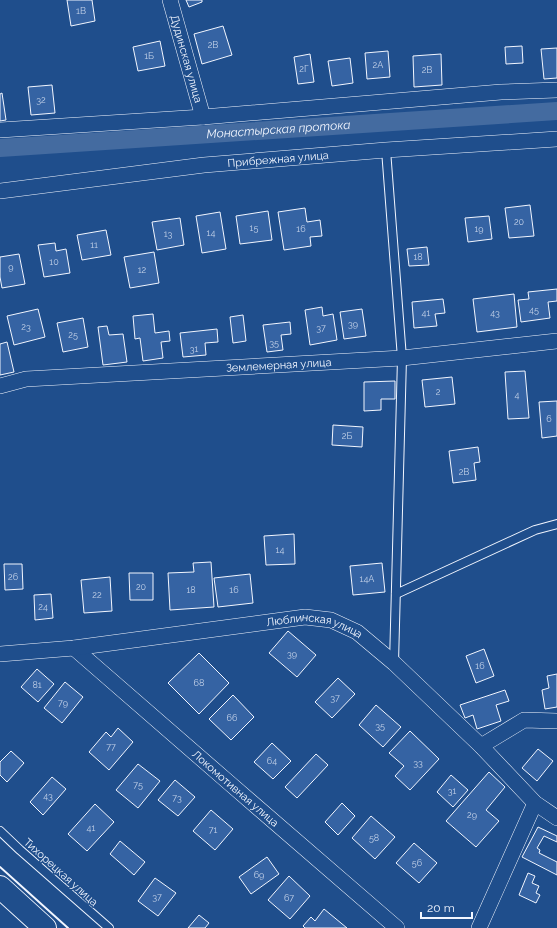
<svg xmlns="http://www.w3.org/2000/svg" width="557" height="928" viewBox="0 0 557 928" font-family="Raleway,sans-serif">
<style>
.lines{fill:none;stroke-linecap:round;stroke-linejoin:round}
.canal{stroke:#446ba0;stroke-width:18}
.building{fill:#3563a3;stroke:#f2f6ff}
.lane-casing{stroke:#f2f6ff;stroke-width:10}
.street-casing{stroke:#f2f6ff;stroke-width:16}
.secondary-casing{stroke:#f2f6ff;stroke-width:24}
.lane{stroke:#1f4e8c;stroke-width:8}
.street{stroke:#1f4e8c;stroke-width:15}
.secondary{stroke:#1f4e8c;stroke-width:22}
.wall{stroke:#f2f6ff;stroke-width:2}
.labels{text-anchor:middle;stroke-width:3;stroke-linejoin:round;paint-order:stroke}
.number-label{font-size:9px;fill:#c3d1e8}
.street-label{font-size:11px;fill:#f2f6ff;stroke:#1f4e8c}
.water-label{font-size:12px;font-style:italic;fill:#f2f6ff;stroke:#1f4e8c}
</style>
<rect width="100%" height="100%" fill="#1f4e8c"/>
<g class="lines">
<path class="canal" id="s1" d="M 0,148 L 557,111"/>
</g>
<g class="building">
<path d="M 67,0 L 92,0 L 95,21 L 71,26 Z"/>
<path d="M 186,0 L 202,0 L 202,2 L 189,7 Z"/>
<path d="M 223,26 L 232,55 L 202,64 L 194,34 Z"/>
<path d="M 160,41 L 165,66 L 138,71 L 133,47 Z"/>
<path d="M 522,46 L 523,63 L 506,64 L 505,47 Z"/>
<path d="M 557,48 L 557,78 L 544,79 L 541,49 Z"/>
<path d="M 388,51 L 390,77 L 367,79 L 365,53 Z"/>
<path d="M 310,54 L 314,82 L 298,84 L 294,57 Z"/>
<path d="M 441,54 L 442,85 L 414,87 L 413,56 Z"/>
<path d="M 350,58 L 353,83 L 332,86 L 328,61 Z"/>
<path d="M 52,85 L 55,113 L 31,115 L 28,87 Z"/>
<path d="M 2,93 L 6,120 L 0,121 L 0,94 Z"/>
<path d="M 530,205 L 534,236 L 509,238 L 505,208 Z"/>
<path d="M 305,208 L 307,222 L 320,220 L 322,236 L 310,237 L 311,246 L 284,250 L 278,212 Z"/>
<path d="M 268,211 L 272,240 L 240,244 L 236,216 Z"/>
<path d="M 220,212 L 226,249 L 202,253 L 196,216 Z"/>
<path d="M 489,216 L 492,239 L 468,242 L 465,218 Z"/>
<path d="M 180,218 L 184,245 L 157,250 L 152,222 Z"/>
<path d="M 106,230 L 111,255 L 82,260 L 77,235 Z"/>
<path d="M 55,243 L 56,251 L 66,249 L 70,273 L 44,277 L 38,245 Z"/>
<path d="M 427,247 L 429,265 L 409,266 L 407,249 Z"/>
<path d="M 154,252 L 159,283 L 130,288 L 124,257 Z"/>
<path d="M 19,254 L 25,284 L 2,288 L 0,277 L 0,257 Z"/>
<path d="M 557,289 L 557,301 L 548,302 L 550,318 L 521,322 L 518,300 L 529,299 L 528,292 Z"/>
<path d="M 514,294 L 517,327 L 477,332 L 473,299 Z"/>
<path d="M 443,299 L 445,313 L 435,314 L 437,326 L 414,328 L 412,302 Z"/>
<path d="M 322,307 L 323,316 L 333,314 L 337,340 L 310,345 L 305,310 Z"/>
<path d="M 38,309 L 45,337 L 14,345 L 7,316 Z"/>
<path d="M 362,309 L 366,336 L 344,339 L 340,312 Z"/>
<path d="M 153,314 L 155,333 L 169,331 L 170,341 L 161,342 L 163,358 L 143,361 L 140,338 L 135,339 L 133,316 Z"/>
<path d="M 243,315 L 246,341 L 233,343 L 230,317 Z"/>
<path d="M 83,318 L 88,347 L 63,352 L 57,323 Z"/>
<path d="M 290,322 L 291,334 L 281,335 L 283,350 L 267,352 L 263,325 Z"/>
<path d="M 107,326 L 109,335 L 123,334 L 127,362 L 103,365 L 98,327 Z"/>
<path d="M 217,329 L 218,342 L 205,343 L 206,355 L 183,357 L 180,333 Z"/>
<path d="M 7,342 L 14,372 L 0,375 L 0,344 Z"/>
<path d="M 525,371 L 529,418 L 508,419 L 505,372 Z"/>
<path d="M 452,377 L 455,404 L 425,407 L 422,380 Z"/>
<path d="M 395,381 L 395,399 L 381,399 L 381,410 L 364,411 L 364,382 Z"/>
<path d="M 557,401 L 557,436 L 542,438 L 539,402 Z"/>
<path d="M 333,425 L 363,427 L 362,447 L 332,445 Z"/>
<path d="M 478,447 L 480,462 L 474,463 L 476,480 L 453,483 L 449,451 Z"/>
<path d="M 294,534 L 295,564 L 266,565 L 264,536 Z"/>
<path d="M 211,562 L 214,607 L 170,610 L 168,573 L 194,572 L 193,563 Z"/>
<path d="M 382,563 L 385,592 L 353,595 L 350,566 Z"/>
<path d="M 4,564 L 22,564 L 23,589 L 5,590 Z"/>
<path d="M 129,573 L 153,573 L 153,600 L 130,600 Z"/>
<path d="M 250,574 L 253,603 L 218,607 L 214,578 Z"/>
<path d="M 110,577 L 112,611 L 84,613 L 81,580 Z"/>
<path d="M 51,594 L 53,618 L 35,620 L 34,595 Z"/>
<path d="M 288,631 L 316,655 L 297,677 L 269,653 Z"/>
<path d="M 484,649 L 494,676 L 476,683 L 466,656 Z"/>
<path d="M 199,653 L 229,683 L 199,714 L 168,683 Z"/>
<path d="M 37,669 L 54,684 L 38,702 L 21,687 Z"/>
<path d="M 557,674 L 557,707 L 545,709 L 542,690 L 549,688 L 547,676 Z"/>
<path d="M 338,678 L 355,694 L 332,718 L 315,702 Z"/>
<path d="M 65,682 L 83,697 L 62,723 L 44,708 Z"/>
<path d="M 505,690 L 509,701 L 496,705 L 501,721 L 477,729 L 473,715 L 465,718 L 460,705 Z"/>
<path d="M 233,695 L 254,717 L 231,740 L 209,719 Z"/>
<path d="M 376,705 L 401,727 L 383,747 L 359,725 Z"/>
<path d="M 118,728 L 133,742 L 109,770 L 89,752 L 106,732 L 111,737 Z"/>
<path d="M 410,731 L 439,759 L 410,790 L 395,776 L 404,766 L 389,753 Z"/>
<path d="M 272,743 L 291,761 L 273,779 L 254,762 Z"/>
<path d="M 538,749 L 553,761 L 537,781 L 522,768 Z"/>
<path d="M 11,751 L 24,763 L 7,782 L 0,775 L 0,762 Z"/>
<path d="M 316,754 L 328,765 L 297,798 L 285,787 Z"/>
<path d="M 138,764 L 160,781 L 138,808 L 116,790 Z"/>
<path d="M 489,772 L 505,787 L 486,810 L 499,821 L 476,847 L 446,821 Z"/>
<path d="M 451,775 L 468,790 L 453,807 L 437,792 Z"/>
<path d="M 52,777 L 66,789 L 43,815 L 30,802 Z"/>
<path d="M 175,780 L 195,797 L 178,816 L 158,800 Z"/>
<path d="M 342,803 L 355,816 L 338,835 L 325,822 Z"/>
<path d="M 95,804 L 114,822 L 87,851 L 68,834 Z"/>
<path d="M 211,810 L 233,829 L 215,850 L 193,831 Z"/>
<path d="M 371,816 L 395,837 L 375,859 L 352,838 Z"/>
<path d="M 538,827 L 557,836 L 557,842 L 544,836 L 537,848 L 540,850 L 539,853 L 557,862 L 557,875 L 522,857 Z"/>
<path d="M 120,841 L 145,862 L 134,875 L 110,854 Z"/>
<path d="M 414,843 L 437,863 L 419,883 L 396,863 Z"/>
<path d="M 267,857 L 279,874 L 251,894 L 239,877 Z"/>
<path d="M 528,873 L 535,876 L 532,883 L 539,886 L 536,893 L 540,895 L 536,903 L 519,895 Z"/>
<path d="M 289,876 L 310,896 L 290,919 L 268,900 Z"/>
<path d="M 155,878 L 176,893 L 158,916 L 138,901 Z"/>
<path d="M 324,909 L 347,928 L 305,928 L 303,926 L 311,917 L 315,921 Z"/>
<path d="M 199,915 L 209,923 L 205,928 L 188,928 Z"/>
</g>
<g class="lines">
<defs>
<g id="lane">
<path d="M 386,150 L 402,358 L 394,663"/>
<path d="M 396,594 L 535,530 L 557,524"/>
<path d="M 0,831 L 20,850 L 109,928"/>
</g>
<g id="street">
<path id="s2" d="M 170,0 L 203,117"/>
<path d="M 0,130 L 203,117 L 501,92 L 557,90"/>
<path id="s3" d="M 0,191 L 204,165 L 386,150 L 557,139"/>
<path id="s4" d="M 0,386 L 26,379 L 402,358 L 557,341"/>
<path id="s5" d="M 74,648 L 227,781 L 397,928"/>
<path id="s6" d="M 0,654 L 74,648 L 305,617 L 331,620 L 357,632 L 394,663 L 481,746 L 535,803 L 557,818"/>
<path d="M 481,746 L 524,720 L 557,721"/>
<path d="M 479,928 L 535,803"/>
</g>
<path id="secondary" d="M 0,887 L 45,928"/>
</defs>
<use href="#lane" class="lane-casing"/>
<use href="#street" class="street-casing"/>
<use href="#secondary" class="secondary-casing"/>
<use href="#lane" class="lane"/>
<use href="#street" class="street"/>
<use href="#secondary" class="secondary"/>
<path class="wall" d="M 0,867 L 68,928"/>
</g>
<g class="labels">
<g class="number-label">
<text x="81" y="14">1В</text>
<text x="213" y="48">2В</text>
<text x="149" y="59">1Б</text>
<text x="378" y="68">2А</text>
<text x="304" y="72">2Г</text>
<text x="427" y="73">2В</text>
<text x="41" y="103">32</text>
<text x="519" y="225">20</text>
<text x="254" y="231">15</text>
<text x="301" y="232">16</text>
<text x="479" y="232">19</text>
<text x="211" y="236">14</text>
<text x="168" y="237">13</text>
<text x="94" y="248">11</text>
<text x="418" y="260">18</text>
<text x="54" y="265">10</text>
<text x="11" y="270">9</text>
<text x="142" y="273">12</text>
<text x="534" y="313">45</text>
<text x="426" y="316">41</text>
<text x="495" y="316">43</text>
<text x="353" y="327">39</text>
<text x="26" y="330">23</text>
<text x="321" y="331">37</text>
<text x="73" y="338">25</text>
<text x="274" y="346">35</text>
<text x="194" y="352">31</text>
<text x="438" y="395">2</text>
<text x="517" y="398">4</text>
<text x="549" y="422">6</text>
<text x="347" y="439">2Б</text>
<text x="464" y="475">2В</text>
<text x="280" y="553">14</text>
<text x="13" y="580">26</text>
<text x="367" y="582">14А</text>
<text x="141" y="590">20</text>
<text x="191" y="593">18</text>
<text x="234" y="593">16</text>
<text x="97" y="598">22</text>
<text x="43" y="610">24</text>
<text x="292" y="657">39</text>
<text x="480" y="669">16</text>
<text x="199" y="686">68</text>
<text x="37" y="688">81</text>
<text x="335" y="701">37</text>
<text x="63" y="706">79</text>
<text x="232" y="721">66</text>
<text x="380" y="729">35</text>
<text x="111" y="750">77</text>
<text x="272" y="764">64</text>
<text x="418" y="766">33</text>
<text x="138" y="788">75</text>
<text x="452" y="794">31</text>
<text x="48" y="799">43</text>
<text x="177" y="801">73</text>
<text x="472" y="818">29</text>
<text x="91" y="831">41</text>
<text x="213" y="833">71</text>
<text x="374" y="841">58</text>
<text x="417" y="866">56</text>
<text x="259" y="878">69</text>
<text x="157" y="900">37</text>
<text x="289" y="901">67</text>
</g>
<g class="street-label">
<text dy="4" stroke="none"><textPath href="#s2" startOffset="61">Дудинская улица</textPath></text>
<text dy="4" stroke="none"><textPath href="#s3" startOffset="280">Прибрежная улица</textPath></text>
<text dy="4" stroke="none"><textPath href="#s4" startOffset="280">Землемерная улица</textPath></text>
<text dy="4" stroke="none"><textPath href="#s6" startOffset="318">Люблинская улица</textPath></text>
<text dy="4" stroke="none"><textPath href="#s5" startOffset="214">Локомотивная улица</textPath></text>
<text transform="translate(61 872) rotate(42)" y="4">Тихорецкая улица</text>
</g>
<g class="water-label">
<text dy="4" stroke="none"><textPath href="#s1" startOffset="279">Монастырская протока</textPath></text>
</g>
</g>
<path d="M421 912v6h51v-6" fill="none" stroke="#f2f6ff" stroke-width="2"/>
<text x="427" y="912" font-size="12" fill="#f2f6ff" stroke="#1f4e8c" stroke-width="3" paint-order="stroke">20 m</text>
</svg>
